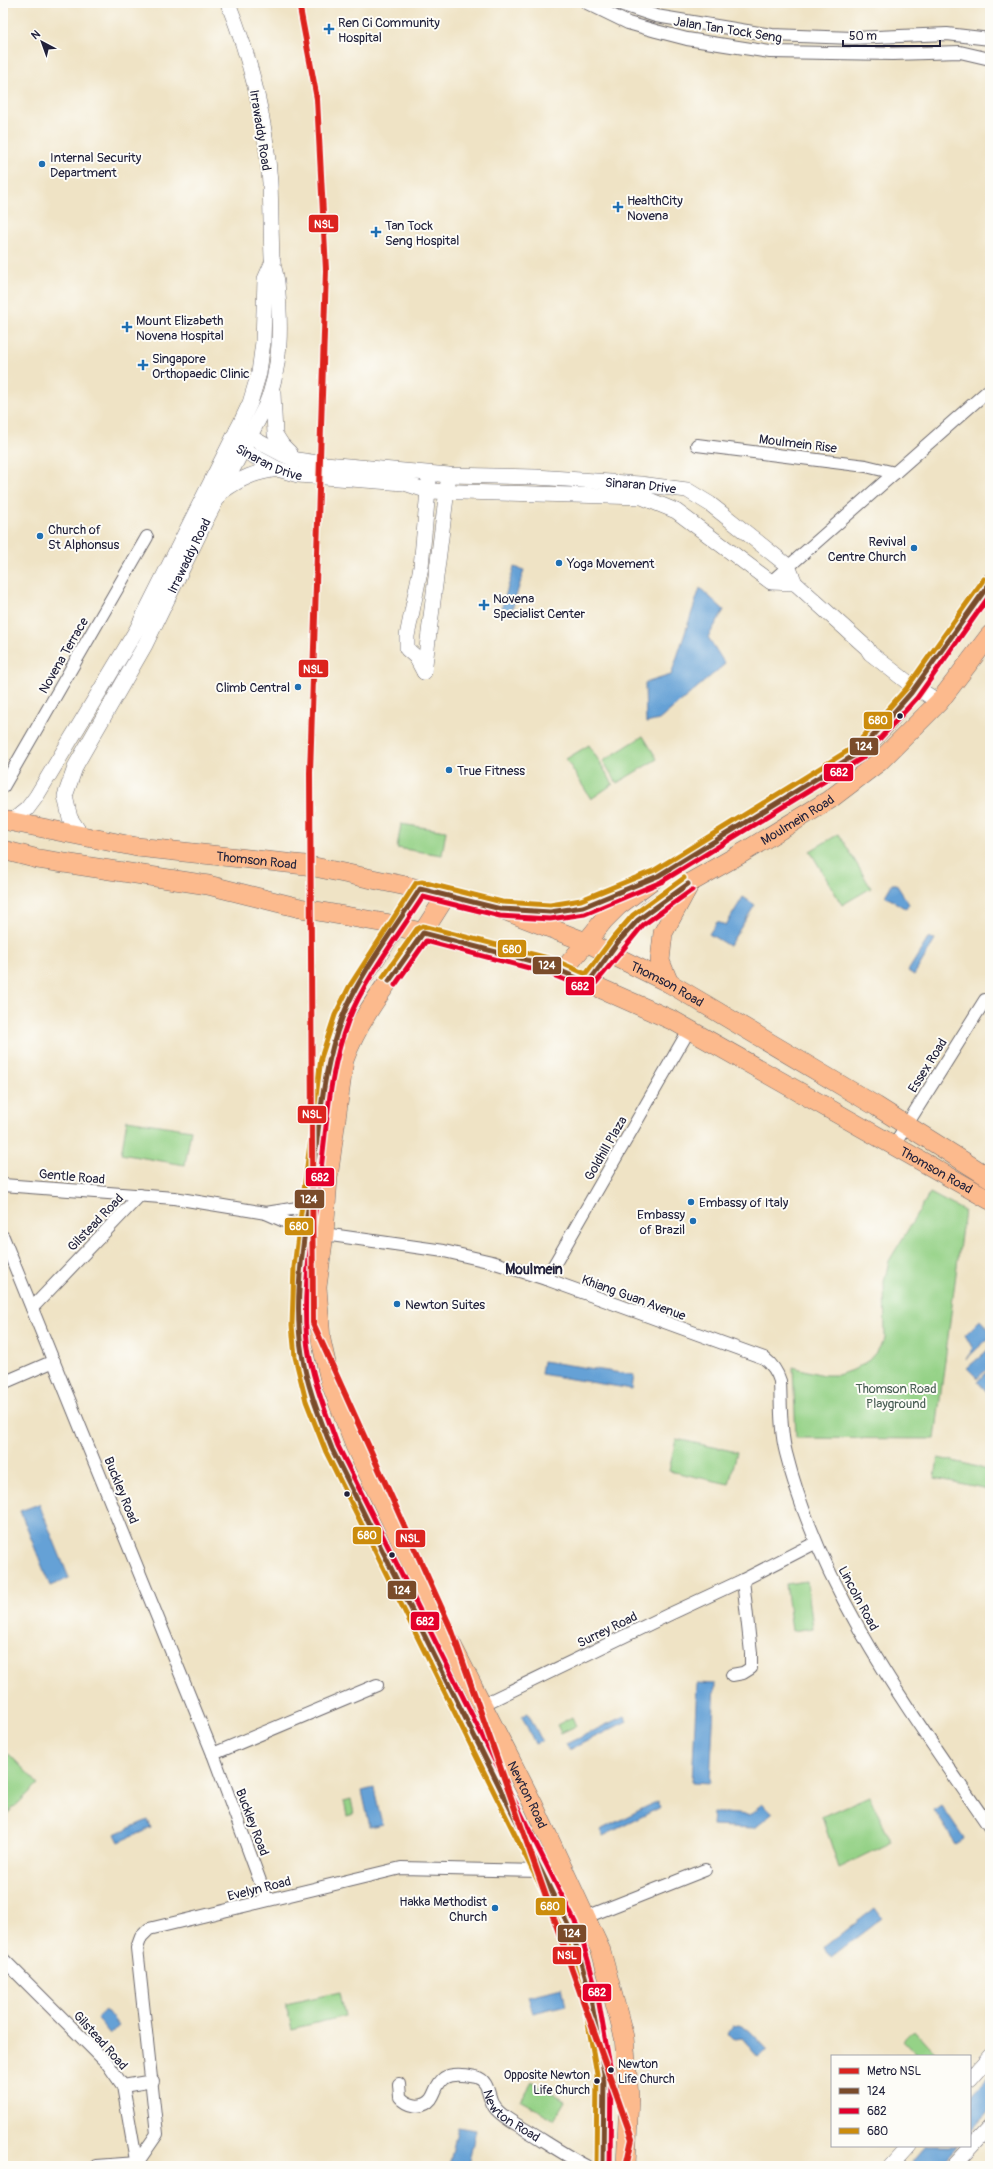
<svg xmlns="http://www.w3.org/2000/svg" width="993" height="2169" viewBox="0 0 993 2169" font-family="Pangolin,sans-serif">
<style>
.green{fill:#95d287;stroke:#5c7a61}
.water{fill:#65a1d6;stroke:#446288}
.lines{fill:none;stroke-linecap:round;stroke-linejoin:round}
.minor-casing{stroke:#6a666b;stroke-width:14}
.tertiary-casing{stroke:#6a666b;stroke-width:16}
.primary-casing{stroke:#6a666b;stroke-width:20}
.minor{stroke:#fff;stroke-width:12}
.tertiary{stroke:#fff;stroke-width:15}
.primary{stroke:#fcba8d;stroke-width:19}
.bus-1-casing{stroke:#fdfcf7;stroke-width:8}
.bus-2-casing{stroke:#fdfcf7;stroke-width:8}
.bus-3-casing{stroke:#fdfcf7;stroke-width:8}
.bus-1{stroke:#7a4b2a;stroke-width:5}
.bus-2{stroke:#e4002b;stroke-width:5}
.bus-3{stroke:#cc8c0c;stroke-width:5}
.metro-1-casing{stroke:#fdfcf7;stroke-width:9}
.metro-1{stroke:#dc241f;stroke-width:6}
.poi-dot{fill:#1f6fb2;stroke:#fdfcf7;stroke-width:1.5}
.bus-dot{fill:#22223b;stroke:#fdfcf7;stroke-width:1.5}
.labels{text-anchor:middle;stroke-width:4;stroke-linejoin:round;paint-order:stroke}
.bus-label{font-size:12px;fill:#22223b;stroke:#fdfcf7;text-anchor:start}
.poi-label{font-size:13px;fill:#22223b;stroke:#fdfcf7;text-anchor:start}
.street-label{font-size:13px;fill:#22223b;stroke:#fdfcf7}
.park-label{font-size:13px;fill:#4a6056;stroke:#fdfcf7}
.neighbourhood-label{font-size:14px;font-weight:bold;fill:#22223b;stroke:#fdfcf7}
.line-badge{stroke:#fdfcf7;stroke-width:1.5}
.badge-label{font-size:11px;text-anchor:middle;font-weight:bold;fill:#fff}
</style>
<rect width="100%" height="100%" fill="#fdfcf7"/>
<filter id="ink" filterUnits="userSpaceOnUse"><feTurbulence type="fractalNoise" baseFrequency=".025" numOctaves="2"/><feDisplacementMap in="SourceGraphic" scale="8" xChannelSelector="R" yChannelSelector="G"/><feConvolveMatrix kernelMatrix="1 2 1 2 8 2 1 2 1" color-interpolation-filters="sRGB"/></filter>
<filter id="wash" filterUnits="userSpaceOnUse"><feTurbulence type="fractalNoise" baseFrequency=".012" numOctaves="4" result="noise"/><feDisplacementMap in="SourceGraphic" scale="16" xChannelSelector="R" yChannelSelector="G"/><feGaussianBlur stdDeviation="0.9" result="paint"/><feColorMatrix in="noise" values="0 0 0 0 0 0 0 0 0 0 0 0 0 0 0 0 0 1.4 0 .05"/><feComposite in="paint" operator="in"/></filter>
<g filter="url(#wash)">
<rect width="100%" height="100%" fill="#efe3c5"/>
<g class="green">
<path d="M 643,736 L 657,759 L 617,783 L 603,761 Z"/>
<path d="M 589,745 L 613,784 L 591,799 L 566,759 Z"/>
<path d="M 401,824 L 446,831 L 442,855 L 397,848 Z"/>
<path d="M 839,834 L 871,888 L 842,905 L 810,851 Z"/>
<path d="M 127,1120 L 191,1130 L 185,1165 L 121,1154 Z"/>
<path d="M 930,1193 L 964,1211 L 935,1439 L 796,1438 L 793,1367 L 823,1375 L 838,1375 L 855,1369 L 869,1360 L 878,1350 L 885,1338 L 884,1282 L 889,1261 Z"/>
<path d="M 676,1439 L 737,1452 L 729,1484 L 669,1471 Z"/>
<path d="M 938,1458 L 967,1464 L 990,1471 L 988,1489 L 935,1478 Z"/>
<path d="M 807,1581 L 813,1628 L 792,1631 L 786,1584 Z"/>
<path d="M 572,1717 L 576,1726 L 561,1733 L 557,1725 Z"/>
<path d="M 9,1754 L 38,1784 L 3,1818 L 3,1760 Z"/>
<path d="M 869,1796 L 892,1842 L 839,1868 L 822,1817 Z"/>
<path d="M 351,1799 L 354,1814 L 347,1816 L 344,1801 Z"/>
<path d="M 340,1992 L 345,2016 L 292,2029 L 286,2004 Z"/>
<path d="M 914,2030 L 938,2056 L 917,2056 L 903,2041 Z"/>
<path d="M 532,2082 L 565,2101 L 554,2119 L 521,2101 Z"/>
</g>
<g class="water">
<path d="M 514,567 L 524,570 L 511,613 L 501,610 Z"/>
<path d="M 700,588 L 724,610 L 708,637 L 725,664 L 659,720 L 646,723 L 645,683 L 671,675 Z"/>
<path d="M 892,884 L 896,884 L 909,904 L 906,909 L 885,896 Z"/>
<path d="M 743,897 L 755,905 L 729,946 L 709,934 L 717,922 L 726,925 Z"/>
<path d="M 929,937 L 935,940 L 914,975 L 908,971 Z"/>
<path d="M 980,1320 L 990,1331 L 990,1337 L 966,1359 L 973,1349 L 965,1335 Z"/>
<path d="M 990,1348 L 990,1367 L 977,1378 L 967,1368 Z"/>
<path d="M 543,1361 L 634,1375 L 632,1389 L 541,1374 Z"/>
<path d="M 990,1370 L 990,1394 L 989,1394 L 977,1381 Z"/>
<path d="M 39,1504 L 69,1578 L 50,1586 L 20,1511 Z"/>
<path d="M 697,1683 L 715,1684 L 710,1783 L 692,1782 Z"/>
<path d="M 528,1713 L 542,1741 L 535,1744 L 522,1716 Z"/>
<path d="M 624,1716 L 627,1721 L 569,1750 L 566,1744 Z"/>
<path d="M 374,1788 L 382,1824 L 370,1827 L 362,1791 Z"/>
<path d="M 658,1801 L 661,1807 L 603,1836 L 600,1830 Z"/>
<path d="M 762,1804 L 772,1813 L 754,1828 L 712,1826 L 713,1812 L 749,1815 Z"/>
<path d="M 941,1805 L 964,1839 L 956,1844 L 934,1810 Z"/>
<path d="M 148,1820 L 151,1828 L 119,1842 L 115,1834 Z"/>
<path d="M 875,1908 L 882,1918 L 831,1957 L 825,1947 Z"/>
<path d="M 562,1988 L 566,2005 L 533,2013 L 528,1996 Z"/>
<path d="M 106,2010 L 119,2026 L 110,2034 L 97,2018 Z"/>
<path d="M 739,2025 L 748,2029 L 768,2050 L 758,2057 L 742,2039 L 734,2040 L 728,2034 L 733,2026 Z"/>
<path d="M 990,2074 L 990,2109 L 970,2131 L 970,2097 Z"/>
<path d="M 458,2127 L 476,2130 L 468,2166 L 449,2166 Z"/>
<path d="M 926,2146 L 957,2146 L 939,2166 L 908,2166 Z"/>
</g>
</g>
<g filter="url(#ink)">
<g class="lines">
<defs>
<g id="minor">
<path d="M 587,3 L 628,23 L 656,31 L 687,39 L 770,52 L 893,54 L 960,52 L 990,59"/>
<path d="M 617,3 L 656,16 L 772,35 L 853,38 L 947,34 L 990,39"/>
<path d="M 697,445 L 866,466 L 895,473"/>
<path d="M 771,582 L 990,389"/>
<path d="M 3,787 L 147,537"/>
<path d="M 894,1145 L 985,1000 L 990,1001"/>
<path d="M 3,1185 L 174,1198 L 266,1213 L 307,1231"/>
<path d="M 266,1213 L 310,1206"/>
<path d="M 318,1236 L 324,1234 L 444,1251 L 492,1262 L 546,1279 L 764,1358 C 772,1364 777,1371 780,1381 C 781,1404 780,1430 786,1453 C 821,1593 910,1711 990,1828"/>
<path d="M 3,1237 L 213,1754 L 267,1900"/>
<path d="M 546,1279 L 689,1030"/>
<path d="M 32,1308 L 140,1195"/>
<path d="M 3,1383 L 54,1361"/>
<path d="M 732,1675 L 743,1673 L 751,1668 L 751,1653 L 743,1580"/>
<path d="M 484,1704 L 668,1615 L 743,1580 L 815,1543"/>
<path d="M 213,1754 L 377,1685"/>
<path d="M 586,1917 L 705,1870"/>
<path d="M 3,1959 L 107,2063 L 123,2086 L 137,2166"/>
<path id="s1" d="M 399,2084 L 400,2097 C 408,2106 422,2110 431,2099 C 436,2092 436,2084 444,2078 C 452,2073 467,2075 476,2077 C 491,2081 487,2100 496,2109 C 504,2118 516,2124 526,2130 C 546,2142 565,2155 586,2166"/>
<path d="M 123,2086 L 153,2081"/>
<path d="M 137,2163 L 157,2134 L 137,1948 L 141,1937 L 149,1929 L 401,1868 L 542,1871 L 561,1864"/>
<path d="M 96,2166 L 137,2163"/>
</g>
<g id="tertiary">
<path d="M 273,393 L 275,434 L 282,445 L 290,453"/>
<path id="s2" d="M 237,430 L 282,454 L 297,460 L 325,464 L 449,475 L 536,477 L 640,484 L 687,490 L 710,504 L 788,566 L 795,583 L 867,648 L 870,653 L 906,681 L 939,702"/>
<path id="s3" d="M 235,446 L 278,469 L 298,475 L 404,483 L 428,491 L 642,497 L 676,511 L 771,582 L 795,583"/>
<path d="M 223,491 C 241,478 256,472 278,469"/>
<path d="M 424,672 L 416,657 L 407,649 L 407,636 L 421,567 L 429,480"/>
<path d="M 424,672 L 448,482"/>
<path d="M 11,822 L 27,809 L 36,797 L 137,629 L 242,420 L 250,403 L 259,373 L 263,342 L 265,279 L 273,261"/>
<path id="s4" d="M 82,836 L 70,818 L 65,796 L 76,765 L 145,645 L 206,520 L 265,407 C 282,368 281,324 277,282 C 276,274 273,266 272,258 C 271,233 271,208 270,183 C 266,122 251,60 228,3"/>
<path d="M 970,2079 L 990,2056"/>
<path d="M 891,2166 L 909,2146"/>
<path d="M 953,2166 L 990,2126"/>
</g>
<g id="primary">
<path id="s5" d="M 3,820 L 137,847 L 305,865 L 406,886 L 501,909 L 586,942 L 669,983 L 876,1106 L 990,1178"/>
<path id="s6" d="M 3,850 L 38,859 L 208,885 L 300,908 L 385,923 L 550,966 L 674,1021 L 990,1200"/>
<path d="M 420,889 L 355,990 L 342,1017 L 328,1059 L 301,1268 L 299,1325 L 302,1355 L 313,1399 L 332,1449 L 573,1935 L 590,1993 L 604,2073 L 603,2166"/>
<path id="s7" d="M 446,896 C 432,918 418,941 402,962 C 380,993 357,1024 344,1060 L 328,1178 L 324,1234 L 317,1287 L 321,1340 L 330,1381 L 355,1446 L 439,1620 L 533,1804 L 601,1951 L 624,2037 L 629,2096 L 626,2166"/>
<path d="M 518,910 L 550,912 L 583,907 L 633,887"/>
<path d="M 563,971 L 604,920 L 618,906 L 658,876 L 858,753 C 909,705 949,640 990,583"/>
<path id="s8" d="M 588,983 L 625,934 L 648,911 L 691,882 L 744,852 L 829,800 L 879,762 L 939,702 L 990,635"/>
<path d="M 669,983 L 660,961 L 663,933 L 688,887"/>
</g>
</defs>
<use href="#minor" class="minor-casing"/>
<use href="#tertiary" class="tertiary-casing"/>
<use href="#primary" class="primary-casing"/>
<use href="#minor" class="minor"/>
<use href="#tertiary" class="tertiary"/>
<use href="#primary" class="primary"/>
<defs>
<g id="bus-1">
<path d="M 389,981 L 423,933 L 550,966 L 588,983 L 618,942 L 638,920 L 688,884"/>
<path d="M 603,2166 L 604,2073 L 590,1993 L 573,1935 L 332,1449 C 320,1418 307,1387 302,1354 C 292,1294 306,1231 313,1171 C 320,1120 323,1067 342,1018 C 358,976 395,928 420,889 L 501,909 L 550,912 L 583,907 L 658,876 L 858,753 L 911,693 L 990,583"/>
</g>
<g id="bus-2">
<path d="M 395,985 L 426,941 L 548,973 L 590,990 L 643,925 L 692,890"/>
<path d="M 610,2166 L 611,2072 L 597,1992 L 580,1932 L 338,1446 C 327,1416 315,1386 309,1354 C 299,1300 313,1232 320,1177 C 327,1125 329,1071 348,1021 C 364,980 399,934 423,897 L 500,916 L 550,919 L 585,914 L 661,882 L 862,758 L 917,698 L 990,595"/>
</g>
<g id="bus-3">
<path d="M 383,977 L 417,929 L 423,926 L 552,959 L 586,974 L 613,938 L 633,915 L 684,878"/>
<path d="M 596,2166 L 597,2074 L 583,1995 L 566,1938 L 326,1452 L 306,1401 L 295,1357 L 292,1325 L 294,1267 L 321,1058 L 335,1015 L 349,987 L 416,883 L 422,882 L 502,902 L 550,905 L 581,900 L 655,870 L 854,747 L 906,689 L 984,579"/>
</g>
</defs>
<use href="#bus-1" class="bus-1-casing"/>
<use href="#bus-2" class="bus-2-casing"/>
<use href="#bus-3" class="bus-3-casing"/>
<use href="#bus-1" class="bus-1"/>
<use href="#bus-2" class="bus-2"/>
<use href="#bus-3" class="bus-3"/>
<defs>
<path id="metro-1" d="M 299,3 L 317,99 L 326,270 L 310,773 L 313,1323 L 452,1631 L 632,2139 L 626,2166"/>
</defs>
<use href="#metro-1" class="metro-1-casing"/>
<use href="#metro-1" class="metro-1"/>
</g>
</g>
<g class="poi-dot">
<path d="M327 23h4v4h4v4h-4v4h-4v-4h-4v-4h4z"/>
<circle cx="42" cy="164" r="4"/>
<path d="M616 201h4v4h4v4h-4v4h-4v-4h-4v-4h4z"/>
<path d="M374 226h4v4h4v4h-4v4h-4v-4h-4v-4h4z"/>
<path d="M125 321h4v4h4v4h-4v4h-4v-4h-4v-4h4z"/>
<path d="M141 359h4v4h4v4h-4v4h-4v-4h-4v-4h4z"/>
<circle cx="40" cy="536" r="4"/>
<circle cx="914" cy="548" r="4"/>
<circle cx="559" cy="563" r="4"/>
<path d="M482 599h4v4h4v4h-4v4h-4v-4h-4v-4h4z"/>
<circle cx="298" cy="687" r="4"/>
<circle cx="449" cy="770" r="4"/>
<circle cx="691" cy="1202" r="4"/>
<circle cx="693" cy="1221" r="4"/>
<circle cx="397" cy="1304" r="4"/>
<circle cx="495" cy="1908" r="4"/>
</g>
<g class="bus-dot">
<circle cx="900" cy="716" r="3.5"/>
<circle cx="347" cy="1494" r="3.5"/>
<circle cx="392" cy="1555" r="3.5"/>
<circle cx="611" cy="2070" r="3.5"/>
<circle cx="597" cy="2081" r="3.5"/>
</g>
<g class="labels">
<g class="bus-label">
<text x="618" y="2068">Newton<tspan x="618" dy="15">Life Church</tspan></text>
<text x="590" y="2079" text-anchor="end">Opposite Newton<tspan x="590" dy="15">Life Church</tspan></text>
</g>
<g class="poi-label">
<text x="338" y="27">Ren Ci Community<tspan x="338" dy="15">Hospital</tspan></text>
<text x="50" y="162">Internal Security<tspan x="50" dy="15">Department</tspan></text>
<text x="627" y="205">HealthCity<tspan x="627" dy="15">Novena</tspan></text>
<text x="385" y="230">Tan Tock<tspan x="385" dy="15">Seng Hospital</tspan></text>
<text x="136" y="325">Mount Elizabeth<tspan x="136" dy="15">Novena Hospital</tspan></text>
<text x="152" y="363">Singapore<tspan x="152" dy="15">Orthopaedic Clinic</tspan></text>
<text x="48" y="534">Church of<tspan x="48" dy="15">St Alphonsus</tspan></text>
<text x="906" y="546" text-anchor="end">Revival<tspan x="906" dy="15">Centre Church</tspan></text>
<text x="567" y="568">Yoga Movement</text>
<text x="493" y="603">Novena<tspan x="493" dy="15">Specialist Center</tspan></text>
<text x="290" y="692" text-anchor="end">Climb Central</text>
<text x="457" y="775">True Fitness</text>
<text x="699" y="1207">Embassy of Italy</text>
<text x="685" y="1219" text-anchor="end">Embassy<tspan x="685" dy="15">of Brazil</tspan></text>
<text x="405" y="1309">Newton Suites</text>
<text x="487" y="1906" text-anchor="end">Hakka Methodist<tspan x="487" dy="15">Church</tspan></text>
</g>
<g class="street-label">
<text transform="translate(728 29) rotate(9)" y="5">Jalan Tan Tock Seng</text>
<text transform="translate(261 130) rotate(81)" y="5">Irrawaddy Road</text>
<text transform="translate(798 443) rotate(7)" y="5">Moulmein Rise</text>
<text dy="5" stroke="none"><textPath href="#s3" startOffset="38">Sinaran Drive</textPath></text>
<text dy="5" stroke="none"><textPath href="#s2" startOffset="412">Sinaran Drive</textPath></text>
<text dy="5" stroke="none"><textPath href="#s4" startOffset="315">Irrawaddy Road</textPath></text>
<text transform="translate(63 655) rotate(-60)" y="5">Novena Terrace</text>
<text dy="5" stroke="none"><textPath href="#s8" startOffset="269">Moulmein Road</textPath></text>
<text dy="5" stroke="none"><textPath href="#s5" startOffset="257">Thomson Road</textPath></text>
<text dy="5" stroke="none"><textPath href="#s5" startOffset="689">Thomson Road</textPath></text>
<text transform="translate(927 1065) rotate(-58)" y="5">Essex Road</text>
<text transform="translate(605 1148) rotate(-60)" y="5">Goldhill Plaza</text>
<text dy="5" stroke="none"><textPath href="#s6" startOffset="997">Thomson Road</textPath></text>
<text transform="translate(72 1176) rotate(5)" y="5">Gentle Road</text>
<text transform="translate(95 1222) rotate(-46)" y="5">Gilstead Road</text>
<text transform="translate(634 1297) rotate(20)" y="5">Khiang Guan Avenue</text>
<text transform="translate(122 1490) rotate(68)" y="5">Buckley Road</text>
<text transform="translate(859 1598) rotate(62)" y="5">Lincoln Road</text>
<text transform="translate(607 1629) rotate(-26)" y="5">Surrey Road</text>
<text dy="5" stroke="none"><textPath href="#s7" startOffset="976">Newton Road</textPath></text>
<text transform="translate(253 1822) rotate(69)" y="5">Buckley Road</text>
<text transform="translate(259 1888) rotate(-14)" y="5">Evelyn Road</text>
<text transform="translate(101 2040) rotate(48)" y="5">Gilstead Road</text>
<text dy="5" stroke="none"><textPath href="#s1" startOffset="161">Newton Road</textPath></text>
</g>
<g class="park-label">
<text x="896" y="1393">Thomson Road<tspan x="896" dy="15">Playground</tspan></text>
</g>
<g class="neighbourhood-label">
<text x="534" y="1274">Moulmein</text>
</g>
</g>
<g class="line-badge">
<rect x="308" y="214" width="31" height="19" rx="4" fill="#dc241f"/>
<rect x="298" y="659" width="31" height="19" rx="4" fill="#dc241f"/>
<rect x="863" y="711" width="30" height="19" rx="4" fill="#cc8c0c"/>
<rect x="849" y="737" width="30" height="19" rx="4" fill="#7a4b2a"/>
<rect x="823" y="763" width="31" height="19" rx="4" fill="#e4002b"/>
<rect x="497" y="939" width="30" height="19" rx="4" fill="#cc8c0c"/>
<rect x="532" y="956" width="30" height="19" rx="4" fill="#7a4b2a"/>
<rect x="565" y="976" width="30" height="20" rx="4" fill="#e4002b"/>
<rect x="297" y="1105" width="30" height="19" rx="4" fill="#dc241f"/>
<rect x="305" y="1167" width="30" height="20" rx="4" fill="#e4002b"/>
<rect x="294" y="1189" width="31" height="20" rx="4" fill="#7a4b2a"/>
<rect x="284" y="1217" width="30" height="19" rx="4" fill="#cc8c0c"/>
<rect x="352" y="1526" width="30" height="19" rx="4" fill="#cc8c0c"/>
<rect x="395" y="1529" width="31" height="19" rx="4" fill="#dc241f"/>
<rect x="387" y="1580" width="30" height="20" rx="4" fill="#7a4b2a"/>
<rect x="410" y="1611" width="30" height="20" rx="4" fill="#e4002b"/>
<rect x="535" y="1897" width="31" height="19" rx="4" fill="#cc8c0c"/>
<rect x="557" y="1924" width="30" height="19" rx="4" fill="#7a4b2a"/>
<rect x="552" y="1946" width="30" height="19" rx="4" fill="#dc241f"/>
<rect x="582" y="1983" width="30" height="19" rx="4" fill="#e4002b"/>
</g>
<g class="badge-label">
<text x="324" y="228">NSL</text>
<text x="313" y="673">NSL</text>
<text x="878" y="724">680</text>
<text x="864" y="750">124</text>
<text x="839" y="776">682</text>
<text x="512" y="953">680</text>
<text x="547" y="969">124</text>
<text x="580" y="990">682</text>
<text x="312" y="1118">NSL</text>
<text x="320" y="1181">682</text>
<text x="309" y="1203">124</text>
<text x="299" y="1230">680</text>
<text x="367" y="1539">680</text>
<text x="410" y="1542">NSL</text>
<text x="402" y="1594">124</text>
<text x="425" y="1625">682</text>
<text x="550" y="1910">680</text>
<text x="572" y="1937">124</text>
<text x="567" y="1959">NSL</text>
<text x="597" y="1996">682</text>
</g>
<rect width="993" height="2169" fill="none" stroke="#fdfcf7" stroke-width="16"/>
<rect x="831" y="2055" width="140" height="92" fill="#fdfcf7" stroke="#a5a5ac"/>
<rect x="839" y="2068" width="20" height="6" fill="#dc241f" stroke="#a5a5ac"/>
<text x="867" y="2075" font-size="12" fill="#22223b">Metro NSL</text>
<rect x="839" y="2088" width="20" height="6" fill="#7a4b2a" stroke="#a5a5ac"/>
<text x="867" y="2095" font-size="12" fill="#22223b">124</text>
<rect x="839" y="2108" width="20" height="6" fill="#e4002b" stroke="#a5a5ac"/>
<text x="867" y="2115" font-size="12" fill="#22223b">682</text>
<rect x="839" y="2128" width="20" height="6" fill="#cc8c0c" stroke="#a5a5ac"/>
<text x="867" y="2135" font-size="12" fill="#22223b">680</text>
<g transform="translate(42 42) rotate(319)" stroke="#fdfcf7" stroke-width="3" paint-order="stroke">
<path d="M0-3L7 15L0 10L-7 15Z" fill="#22223b"/>
<text y="-6" font-size="11" font-weight="bold" text-anchor="middle" fill="#22223b">N</text>
</g>
<path d="M843 40v6h97v-6" fill="none" stroke="#22223b" stroke-width="2"/>
<text x="849" y="40" font-size="12" fill="#22223b" stroke="#fdfcf7" stroke-width="3" paint-order="stroke">50 m</text>
</svg>
